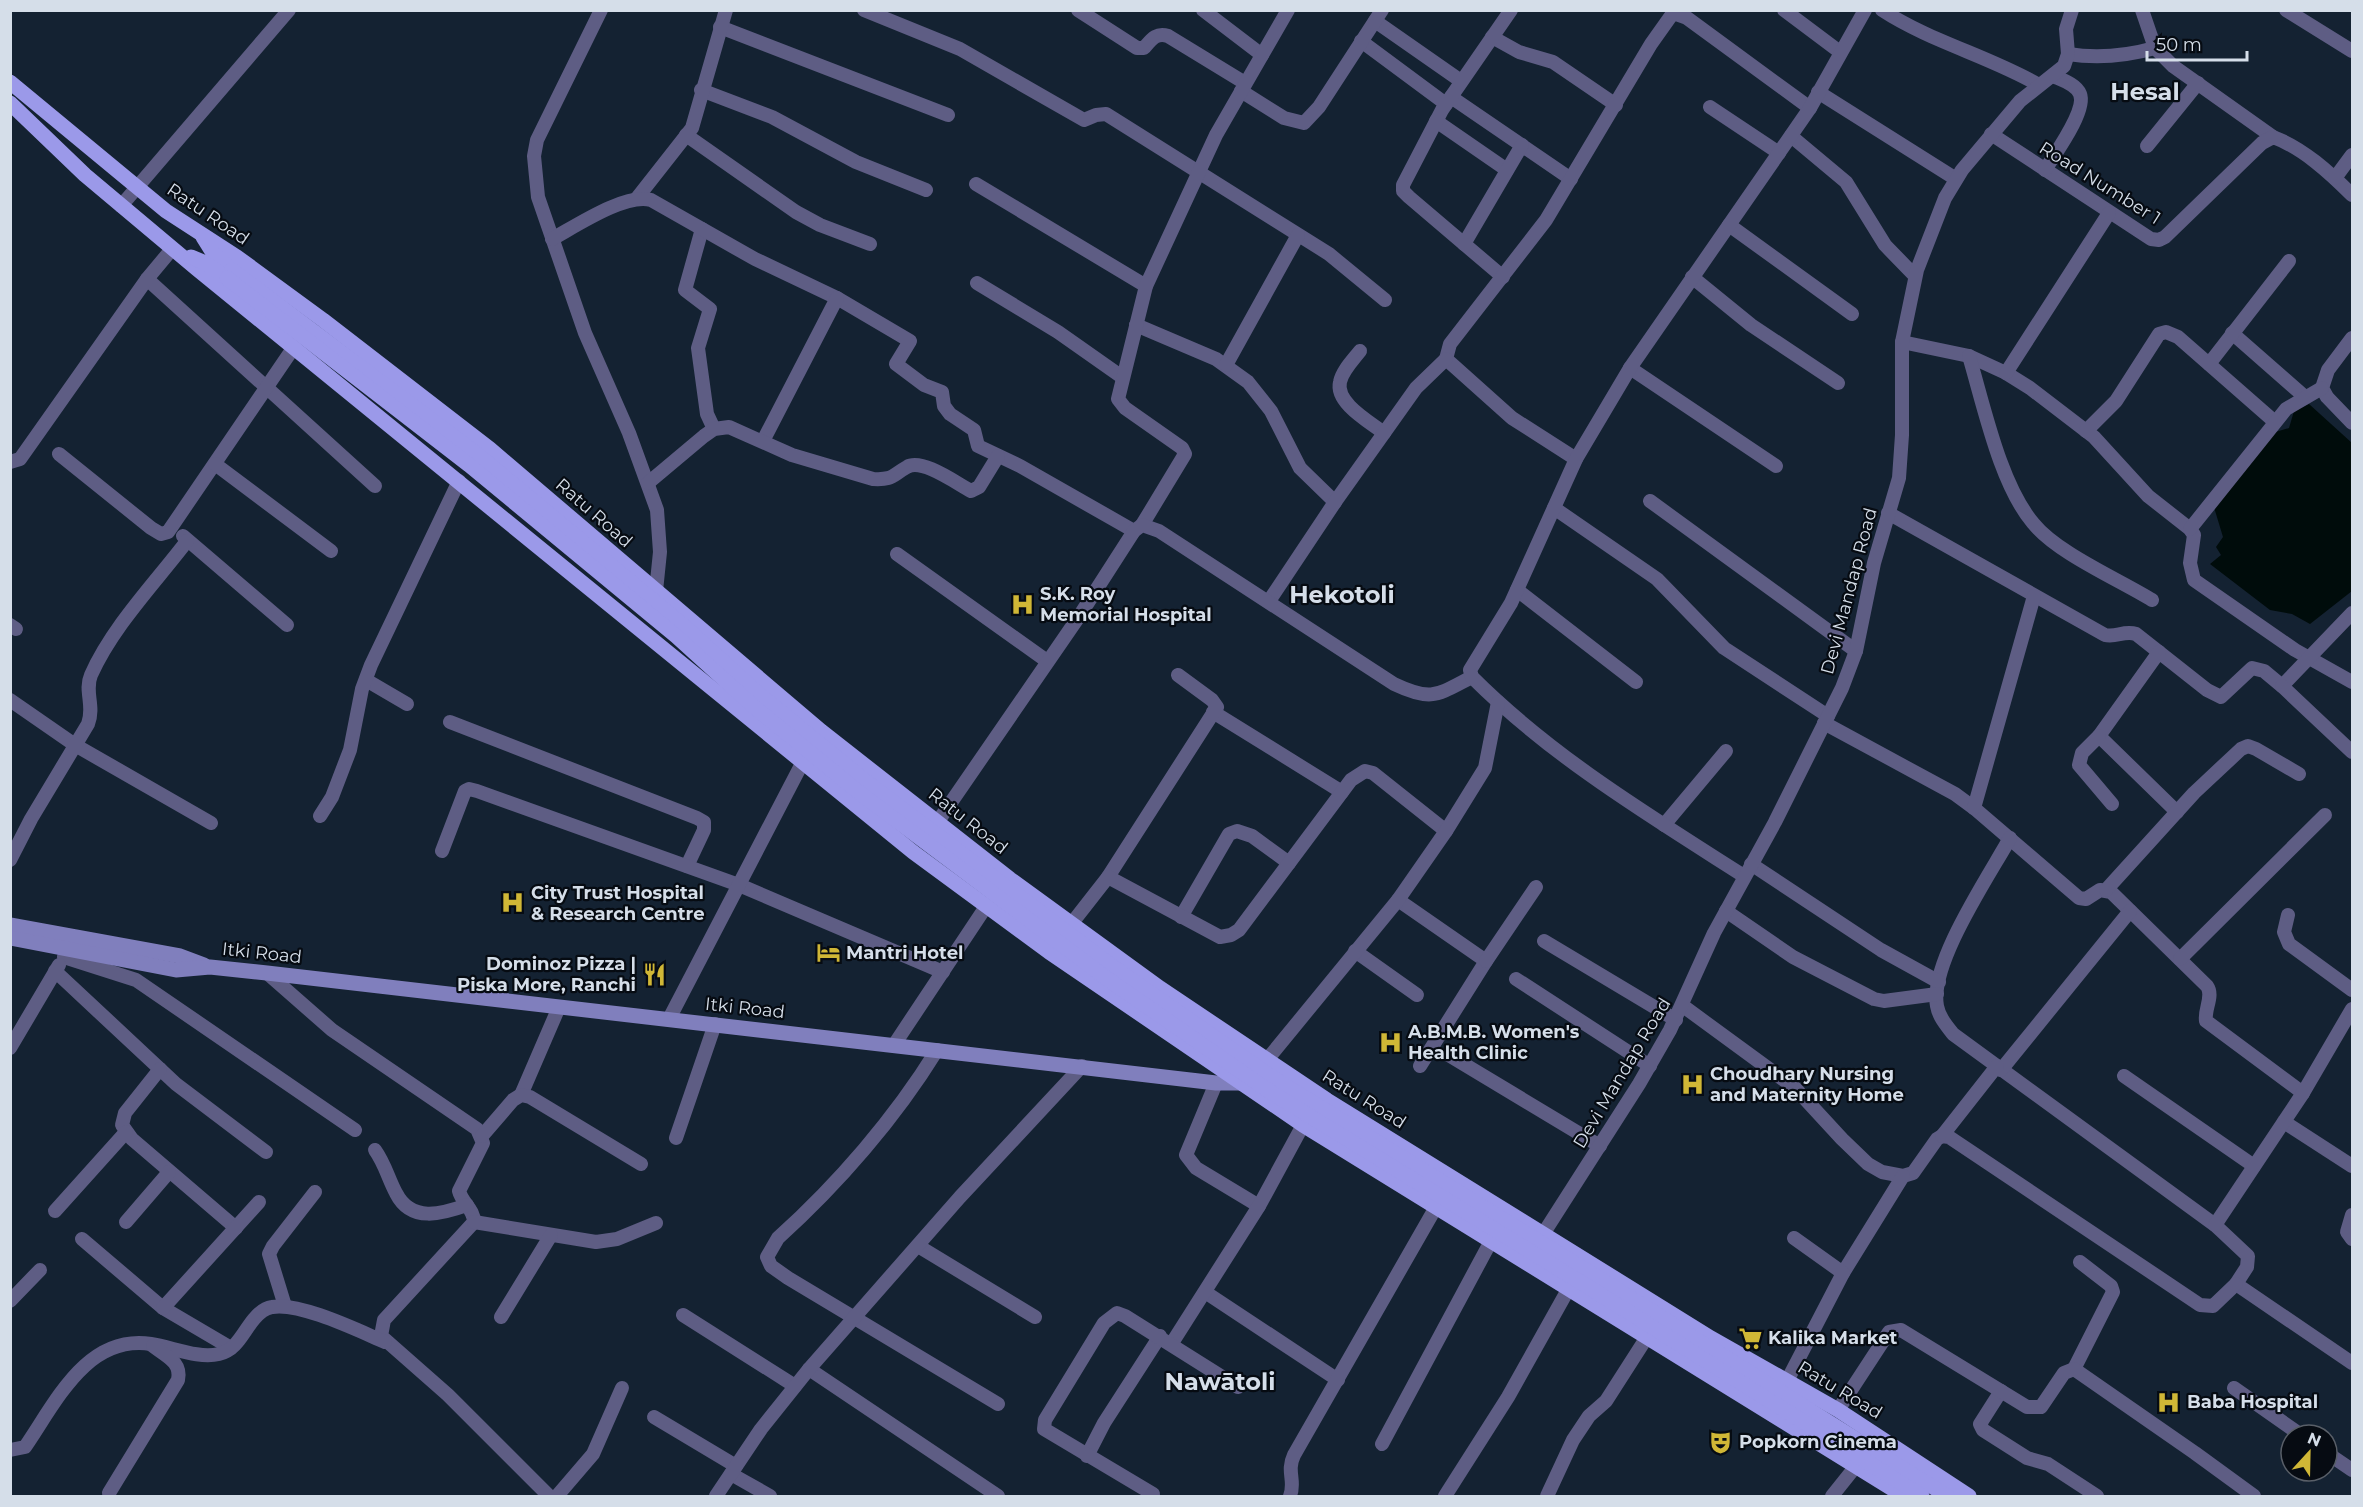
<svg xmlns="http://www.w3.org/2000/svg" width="2363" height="1507" viewBox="0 0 2363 1507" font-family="Montserrat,sans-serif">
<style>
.water{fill:#000c0b}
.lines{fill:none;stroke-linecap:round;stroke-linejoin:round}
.street{stroke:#5e5d84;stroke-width:14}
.secondary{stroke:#807fbd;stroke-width:15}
.primary{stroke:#9b99e9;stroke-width:15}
.primary-bridge{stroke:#9b99e9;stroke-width:15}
.labels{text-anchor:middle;stroke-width:4.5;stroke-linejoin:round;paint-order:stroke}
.street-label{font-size:18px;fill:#d5dee9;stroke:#060b12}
.poi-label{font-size:18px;font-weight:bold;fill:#d5dee9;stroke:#060b12;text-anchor:start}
.district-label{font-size:24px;font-weight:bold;fill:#d5dee9;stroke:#060b12}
</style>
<rect width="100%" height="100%" fill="#142232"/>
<path class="water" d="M 2309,404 L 2352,443 L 2352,591 L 2310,624 L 2292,614 L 2270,610 L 2210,564 L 2221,555 L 2216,547 L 2223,537 L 2213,504 L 2272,433 L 2289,428 L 2294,411 Z"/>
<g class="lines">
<g class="street">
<path d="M 601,10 L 537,140 L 534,156 L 538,197 L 585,333 L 629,433 L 657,510 L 660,552 L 656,591"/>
<path d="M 864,10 L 960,49 L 1084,120 L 1096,115 L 1106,114 L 1329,254 L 1385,300"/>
<path d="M 1078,10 L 1137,48 L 1144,48 C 1151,40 1156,32 1168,36 L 1245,83"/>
<path d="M 1203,10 L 1262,55"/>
<path d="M 1784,10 L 1840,52"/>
<path d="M 1882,10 C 1931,42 1989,56 2039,85"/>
<path d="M 2142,10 L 2155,48 L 2173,66 L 2273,137"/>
<path d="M 2286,10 L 2352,51"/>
<path d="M 1375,21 L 1461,81"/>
<path d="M 720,27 L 948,115"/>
<path d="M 1492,37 L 1519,52 L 1553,62 L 1616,105"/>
<path d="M 1361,41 L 1446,104"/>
<path d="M 2068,54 C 2099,59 2126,56 2155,48"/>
<path d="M 701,90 L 772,117 L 856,162 L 926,190"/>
<path d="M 1241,91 L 1284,118 L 1304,123 L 1319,107 L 1382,10"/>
<path d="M 1818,92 L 1956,179"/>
<path d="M 1451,97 L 1571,179"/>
<path d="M 1710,107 L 1779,153"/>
<path d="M 1436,121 L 1507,170"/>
<path d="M 1991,134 L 2151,239 L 2159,240 L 2165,237 L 2262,143 L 2273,137 C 2303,148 2330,173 2352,195"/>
<path d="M 686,135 L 796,212 L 820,225 L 870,244"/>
<path d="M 1791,136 L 1846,182 L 1885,245 L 1915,276"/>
<path d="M 2147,146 L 2198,83"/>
<path d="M 2045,170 C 2054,155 2087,111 2080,94 C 2076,84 2062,80 2053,76"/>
<path d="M 2335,178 L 2352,155"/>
<path d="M 976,184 L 1146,286"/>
<path d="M 637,198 L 692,128 L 726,10"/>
<path d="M 121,206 L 289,10"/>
<path d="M 1729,225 L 1852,314"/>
<path d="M 702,229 L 685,290 L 710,309 L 698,348 L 707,414 L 714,429"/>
<path d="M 552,239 C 576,226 625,193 651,200 L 755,259 L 837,298 L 910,341 L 896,364 L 924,385 L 942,392 L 944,406 L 950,414 L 974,430 L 978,446 L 1020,466 L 1134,531"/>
<path d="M 1464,244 L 1522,145"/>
<path d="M 1503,277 L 1409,197 L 1403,191 L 1403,185 L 1442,110 L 1511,10"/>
<path d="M 1692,277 L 1751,325 L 1838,383"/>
<path d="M 147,279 L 375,486"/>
<path d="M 977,283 L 1058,332 L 1122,377"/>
<path d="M 1136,325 L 1216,359 L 1248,382 L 1271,411 L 1300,468 L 1335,502"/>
<path d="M 2232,333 L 2305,397"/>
<path d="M 2352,338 L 2328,370 L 2322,388 L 2327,397 L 2352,423"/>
<path d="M 1902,342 L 1969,356 L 2006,373 L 2030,388 L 2094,437 L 2148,496 L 2190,529 L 2194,535 L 2190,563 L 2194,580 L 2295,650 L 2352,682"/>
<path d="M 1360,351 C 1353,360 1342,371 1340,382 C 1335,403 1370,422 1384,433"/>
<path d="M 1969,356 C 1984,406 2000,484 2033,523 C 2057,553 2118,579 2152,600"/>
<path d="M 2209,364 L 2289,261"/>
<path d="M 1226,365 L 1298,235"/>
<path d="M 1630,368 L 1776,466"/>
<path d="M 2006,373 L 2109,213"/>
<path d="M 2086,431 L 2116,401 L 2159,334 L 2166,332 L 2178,337 L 2275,422"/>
<path d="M 763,441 L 837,298"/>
<path d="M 59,454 L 151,528 L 161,534 L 168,532 L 294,347"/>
<path d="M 1576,459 L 1512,418 L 1455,367 L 1446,359 L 1450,344 L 1546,220 L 1651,44 L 1673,13 L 1687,18 L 1810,108"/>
<path d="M 10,462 L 20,459 L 147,279 L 172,249"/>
<path d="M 215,464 L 331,551"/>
<path d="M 648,483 L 704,436 L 714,429 L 729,427 L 792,455 L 873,479 C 893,480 891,476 907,467 C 922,458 956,483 971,491 L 979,487 L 998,456"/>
<path d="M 1650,501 L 1856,651"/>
<path d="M 1554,508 L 1657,579 L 1724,648 L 1828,716"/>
<path d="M 1888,513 L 2105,635 C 2116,638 2124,630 2136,634 L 2207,690 L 2221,697 L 2252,668 L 2264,671 L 2282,686 L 2352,613"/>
<path d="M 1142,525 L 1185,454 L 1182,448 L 1125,408 L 1118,399 L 1146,286 L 1216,135 L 1288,10"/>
<path d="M 2190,529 L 2286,409 L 2322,388"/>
<path d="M 183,536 L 287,625"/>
<path d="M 897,554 L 1047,661"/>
<path d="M 1517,590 L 1636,682"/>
<path d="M 1269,601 L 1335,502 L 1416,388 L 1446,359"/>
<path d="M 10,625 L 16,629"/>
<path d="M 2159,652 L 2099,736 L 2177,812"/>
<path d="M 366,680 L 407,704"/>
<path d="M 2282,686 L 2352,752"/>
<path d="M 10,700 L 75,745 L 211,823"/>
<path d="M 1213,712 L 1342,792"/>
<path d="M 450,722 L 697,818 L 704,822 L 704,830 L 687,866"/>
<path d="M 1824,723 L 1955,794 L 1974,808 L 2079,898 L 2086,899 L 2100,890 L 2111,892 L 2207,986 C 2214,996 2204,1009 2206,1021 L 2303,1093"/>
<path d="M 2099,736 L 2082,753 L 2079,765 L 2112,804"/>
<path d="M 1974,808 L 2034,596"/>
<path d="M 320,816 L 332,797 L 350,750 L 362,689 L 371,665 L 459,481"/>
<path d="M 1664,825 L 1726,751"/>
<path d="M 932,830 L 1080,615 L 1134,531 L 1142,525 L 1159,531 L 1394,684 C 1432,702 1437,695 1472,677"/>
<path d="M 2010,838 C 1989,876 1929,964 1937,1006 C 1939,1017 1946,1025 1953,1034 L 2215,1225 L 2248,1256 L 2247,1267 L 2236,1284 L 2352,1363"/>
<path d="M 442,851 L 465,791 L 469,789 L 477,791 L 739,885 L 943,972"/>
<path d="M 10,860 L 31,819 L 88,724 C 95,706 84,691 91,675 C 113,626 155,583 187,541"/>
<path d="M 1751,864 L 1881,950 L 1939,982"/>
<path d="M 1744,876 C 1650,816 1552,757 1472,677 L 1470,670 L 1511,603 L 1576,459 L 1630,368 L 1810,108 L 1865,10"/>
<path d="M 1108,877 L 1217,707 L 1212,700 L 1178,675"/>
<path d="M 2106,890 L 2194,793 L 2241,749 L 2248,746 L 2256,749 L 2299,774"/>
<path d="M 1398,900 L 1486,961 L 1420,1066"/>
<path d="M 1726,911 L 1793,957 L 1874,999 L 1884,1001 L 1937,994"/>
<path d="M 2288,915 L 2284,932 L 2289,944 L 2352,990"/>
<path d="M 1181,917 L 1229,834 L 1237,831 L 1252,836 L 1289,863"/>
<path d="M 1065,932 L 1108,877 L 1220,937 L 1231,935 L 1239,930 L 1351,780 L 1365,771 L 1373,773 L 1446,831"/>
<path d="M 1544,941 L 1676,1020"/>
<path d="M 1355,951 L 1417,995"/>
<path d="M 64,957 L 136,980 L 355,1130"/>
<path d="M 2180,959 L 2325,815"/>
<path d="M 1486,961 L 1536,887"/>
<path d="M 55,971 L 176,1084 L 266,1152"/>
<path d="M 267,973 L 332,1030 L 477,1129 L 483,1143 L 459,1191 C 462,1203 474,1209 474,1222 L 384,1320 L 381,1336 L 448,1395 L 549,1496"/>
<path d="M 1516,979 L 1650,1066"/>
<path d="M 1683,1006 L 1795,1088 L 1842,1139 L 1868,1164 L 1882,1172 L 1903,1176 L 1913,1173 L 1937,1139 L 1942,1136 L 1949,1137 L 2200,1305 L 2213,1306 L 2236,1284"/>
<path d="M 669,1019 L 808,752"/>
<path d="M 894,1045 L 987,905"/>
<path d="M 10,1048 L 59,965"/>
<path d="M 937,1050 C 895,1118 838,1184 778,1238 L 767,1257 L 771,1266 L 788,1278 L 998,1404"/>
<path d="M 1447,1054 L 1600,1146"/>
<path d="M 1266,1061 L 1398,900 L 1446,831 L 1485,768 L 1498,702"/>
<path d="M 160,1069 L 125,1113 L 122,1125 L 132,1139 L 236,1228"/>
<path d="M 2001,1070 L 2130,911"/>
<path d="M 2124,1076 L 2254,1166"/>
<path d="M 1216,1083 L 1186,1155 L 1196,1168 L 1259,1206"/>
<path d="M 521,1095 L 559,1007"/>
<path d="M 2284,1122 L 2352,1166"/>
<path d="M 482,1136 L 513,1100 L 521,1095 L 530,1097 L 641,1164"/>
<path d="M 1942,1136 L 1997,1066"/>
<path d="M 676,1138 L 715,1024"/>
<path d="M 375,1150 C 385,1164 388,1178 396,1193 C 411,1223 442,1214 467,1205"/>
<path d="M 55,1211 L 126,1132"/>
<path d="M 2352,1215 L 2347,1232 L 2352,1239"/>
<path d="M 126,1222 L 169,1172"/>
<path d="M 474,1222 L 596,1242 L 617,1239 L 656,1223"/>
<path d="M 2215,1225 L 2303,1093 L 2352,1009"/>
<path d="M 82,1239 L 163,1308 L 231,1348"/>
<path d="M 1538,1242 L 1639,1084 L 1670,1030 L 1714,933 L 1775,822 L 1842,688 L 1856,651 L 1874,563 L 1899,478 L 1902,435 L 1902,342 L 1917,270 L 1945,198 L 1962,170 L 2020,101 L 2064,66 L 2068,54 L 2066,29 L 2072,10"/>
<path d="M 918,1246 L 1035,1317"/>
<path d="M 1843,1273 L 1903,1176"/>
<path d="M 1205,1292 L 1338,1380"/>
<path d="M 10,1301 L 40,1270"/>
<path d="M 285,1306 L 269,1254 L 273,1246 L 315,1192"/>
<path d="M 163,1308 L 259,1202"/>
<path d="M 683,1315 L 795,1386"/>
<path d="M 501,1317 L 551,1235"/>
<path d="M 1172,1343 L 1259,1206 L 1303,1125"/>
<path d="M 809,1369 L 998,1496"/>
<path d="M 2074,1369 L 2113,1292 L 2111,1286 L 2080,1262"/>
<path d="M 1787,1381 L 1843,1273 L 1794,1238"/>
<path d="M 2234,1388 L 2301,1435"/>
<path d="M 2001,1391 L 1980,1424 L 1983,1430 L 2027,1458 L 2048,1464 L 2097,1496"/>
<path d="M 1838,1410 L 1889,1332 L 1901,1330 L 2027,1407 L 2041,1407 L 2064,1373 L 2074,1369 L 2195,1453 L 2254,1496"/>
<path d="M 654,1417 L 736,1466"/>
<path d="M 1382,1444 L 1491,1241"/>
<path d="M 10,1450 L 25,1447 C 56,1402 87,1334 151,1344 C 172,1347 198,1359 219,1354 C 237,1350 243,1332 254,1319 C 259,1313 264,1308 272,1307 C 300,1302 359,1331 385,1342"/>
<path d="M 2327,1453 L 2352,1470"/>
<path d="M 1087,1456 L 1104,1423 L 1160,1336"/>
<path d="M 731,1474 L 770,1496"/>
<path d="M 109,1493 L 178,1380 C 182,1362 166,1356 153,1346"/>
<path d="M 1153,1494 L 1044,1429 L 1045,1420 L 1104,1323 L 1117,1313 L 1125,1316 L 1238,1387"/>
<path d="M 557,1496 L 593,1454 L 622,1388"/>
<path d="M 716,1496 L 761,1429 L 809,1369 L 960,1197 L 1082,1066"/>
<path d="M 1290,1496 C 1296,1481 1286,1472 1294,1455 L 1436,1207"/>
<path d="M 1445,1496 L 1508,1397 L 1569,1288"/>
<path d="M 1547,1496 L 1573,1440 L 1589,1416 L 1606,1401 L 1647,1337"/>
<path d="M 1832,1496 L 1856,1466"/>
</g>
<g class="secondary">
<path d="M 10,925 L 180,956 L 204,965"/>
<path d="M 10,938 L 176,970 L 210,967 L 267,973 L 1216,1083 L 1242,1083 L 1247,1079"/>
</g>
<g class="primary">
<path d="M 10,82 L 166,211 L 237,257 L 323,320 L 490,449 L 821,731 L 1010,879 L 1160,988 L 1327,1100 L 1711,1338 L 1838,1410 L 1969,1496"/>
<path d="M 10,103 L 85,175 L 197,269 L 913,852 L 1049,952 L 1303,1125 L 1904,1496"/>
<path d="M 203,237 L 213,253 L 232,270"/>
<path d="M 191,257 L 203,262 L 227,278"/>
</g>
<g class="primary-bridge">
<path d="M 232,270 L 478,455 L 684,626 L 760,695 L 864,780 L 1113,967 L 1279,1082 L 1597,1277 L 1947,1496"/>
<path d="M 227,278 L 469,465 L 676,636 L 752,705 L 856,790 L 1106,978 L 1272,1093 L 1590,1288 L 1922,1496"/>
</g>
</g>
<defs>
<symbol id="hospital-bare" viewBox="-9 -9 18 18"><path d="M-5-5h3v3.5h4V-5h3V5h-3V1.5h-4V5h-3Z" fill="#d0b736" stroke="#060b12" stroke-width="2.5" paint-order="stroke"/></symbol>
<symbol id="hotel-bare" viewBox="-9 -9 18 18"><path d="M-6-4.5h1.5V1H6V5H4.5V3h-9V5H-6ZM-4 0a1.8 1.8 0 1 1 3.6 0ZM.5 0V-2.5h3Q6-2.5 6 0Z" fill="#d0b736" stroke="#060b12" stroke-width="2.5" paint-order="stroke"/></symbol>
<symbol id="restaurant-bare" viewBox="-9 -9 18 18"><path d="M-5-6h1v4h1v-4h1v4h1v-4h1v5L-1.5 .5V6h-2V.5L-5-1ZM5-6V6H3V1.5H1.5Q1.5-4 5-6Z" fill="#d0b736" stroke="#060b12" stroke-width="2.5" paint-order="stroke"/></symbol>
<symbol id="supermarket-bare" viewBox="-9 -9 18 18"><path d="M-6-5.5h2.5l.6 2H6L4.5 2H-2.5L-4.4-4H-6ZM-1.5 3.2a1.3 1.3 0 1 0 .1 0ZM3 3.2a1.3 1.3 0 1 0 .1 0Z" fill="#d0b736" stroke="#060b12" stroke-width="2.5" paint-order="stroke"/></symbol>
<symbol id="theatre-bare" viewBox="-9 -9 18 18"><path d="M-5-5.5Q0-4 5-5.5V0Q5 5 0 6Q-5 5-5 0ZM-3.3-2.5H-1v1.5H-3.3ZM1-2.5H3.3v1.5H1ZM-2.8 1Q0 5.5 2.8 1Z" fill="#d0b736" stroke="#060b12" stroke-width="2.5" paint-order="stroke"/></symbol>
</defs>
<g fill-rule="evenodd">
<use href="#hospital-bare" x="1006" y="588" width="33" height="33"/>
<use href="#hospital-bare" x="496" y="886" width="33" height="33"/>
<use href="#hotel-bare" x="812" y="936" width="33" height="33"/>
<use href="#restaurant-bare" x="638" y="958" width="33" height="33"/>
<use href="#hospital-bare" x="1374" y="1026" width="33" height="33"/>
<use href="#hospital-bare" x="1676" y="1068" width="33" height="33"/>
<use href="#supermarket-bare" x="1734" y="1322" width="33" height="33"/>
<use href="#hospital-bare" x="2152" y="1386" width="33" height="33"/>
<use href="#theatre-bare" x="1704" y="1426" width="33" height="33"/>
</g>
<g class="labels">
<g class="street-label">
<text transform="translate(2100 183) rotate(32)" y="6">Road Number 1</text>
<text transform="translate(208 214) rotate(34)" y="6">Ratu Road</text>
<text transform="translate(594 513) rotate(41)" y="6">Ratu Road</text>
<text transform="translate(1849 591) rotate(-75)" y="6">Devi Mandap Road</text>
<text transform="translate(968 821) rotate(38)" y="6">Ratu Road</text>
<text transform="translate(262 953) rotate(6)" y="6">Itki Road</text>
<text transform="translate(745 1008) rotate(6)" y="6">Itki Road</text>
<text transform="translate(1622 1073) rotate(-59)" y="6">Devi Mandap Road</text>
<text transform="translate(1364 1099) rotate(32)" y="6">Ratu Road</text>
<text transform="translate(1840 1390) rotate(31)" y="6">Ratu Road</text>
</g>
<g class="poi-label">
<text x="1040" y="600">S.K. Roy<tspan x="1040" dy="21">Memorial Hospital</tspan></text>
<text x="531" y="899">City Trust Hospital<tspan x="531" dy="21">&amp; Research Centre</tspan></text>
<text x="846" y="959">Mantri Hotel</text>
<text x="636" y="970" text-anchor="end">Dominoz Pizza |<tspan x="636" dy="21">Piska More, Ranchi</tspan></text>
<text x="1408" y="1038">A.B.M.B. Women's<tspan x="1408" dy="21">Health Clinic</tspan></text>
<text x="1710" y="1080">Choudhary Nursing<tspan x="1710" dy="21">and Maternity Home</tspan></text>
<text x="1768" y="1344">Kalika Market</text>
<text x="2187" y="1408">Baba Hospital</text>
<text x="1739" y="1448">Popkorn Cinema</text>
</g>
<g class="district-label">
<text x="2145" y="100">Hesal</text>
<text x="1342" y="603">Hekotoli</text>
<text x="1220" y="1390">Nawātoli</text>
</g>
</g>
<rect width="2363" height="1507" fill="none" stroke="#d5dee9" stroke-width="24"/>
<g transform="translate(2309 1453) rotate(22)"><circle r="28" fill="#060b12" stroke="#595f68" stroke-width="1.5"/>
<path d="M0-4.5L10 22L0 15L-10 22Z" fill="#d0b736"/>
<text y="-9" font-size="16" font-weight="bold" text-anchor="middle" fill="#d5dee9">N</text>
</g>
<path d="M2147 51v9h100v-9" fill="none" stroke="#d5dee9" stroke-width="3"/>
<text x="2156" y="51" font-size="18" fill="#d5dee9" stroke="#060b12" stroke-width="4.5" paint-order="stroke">50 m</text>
</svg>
